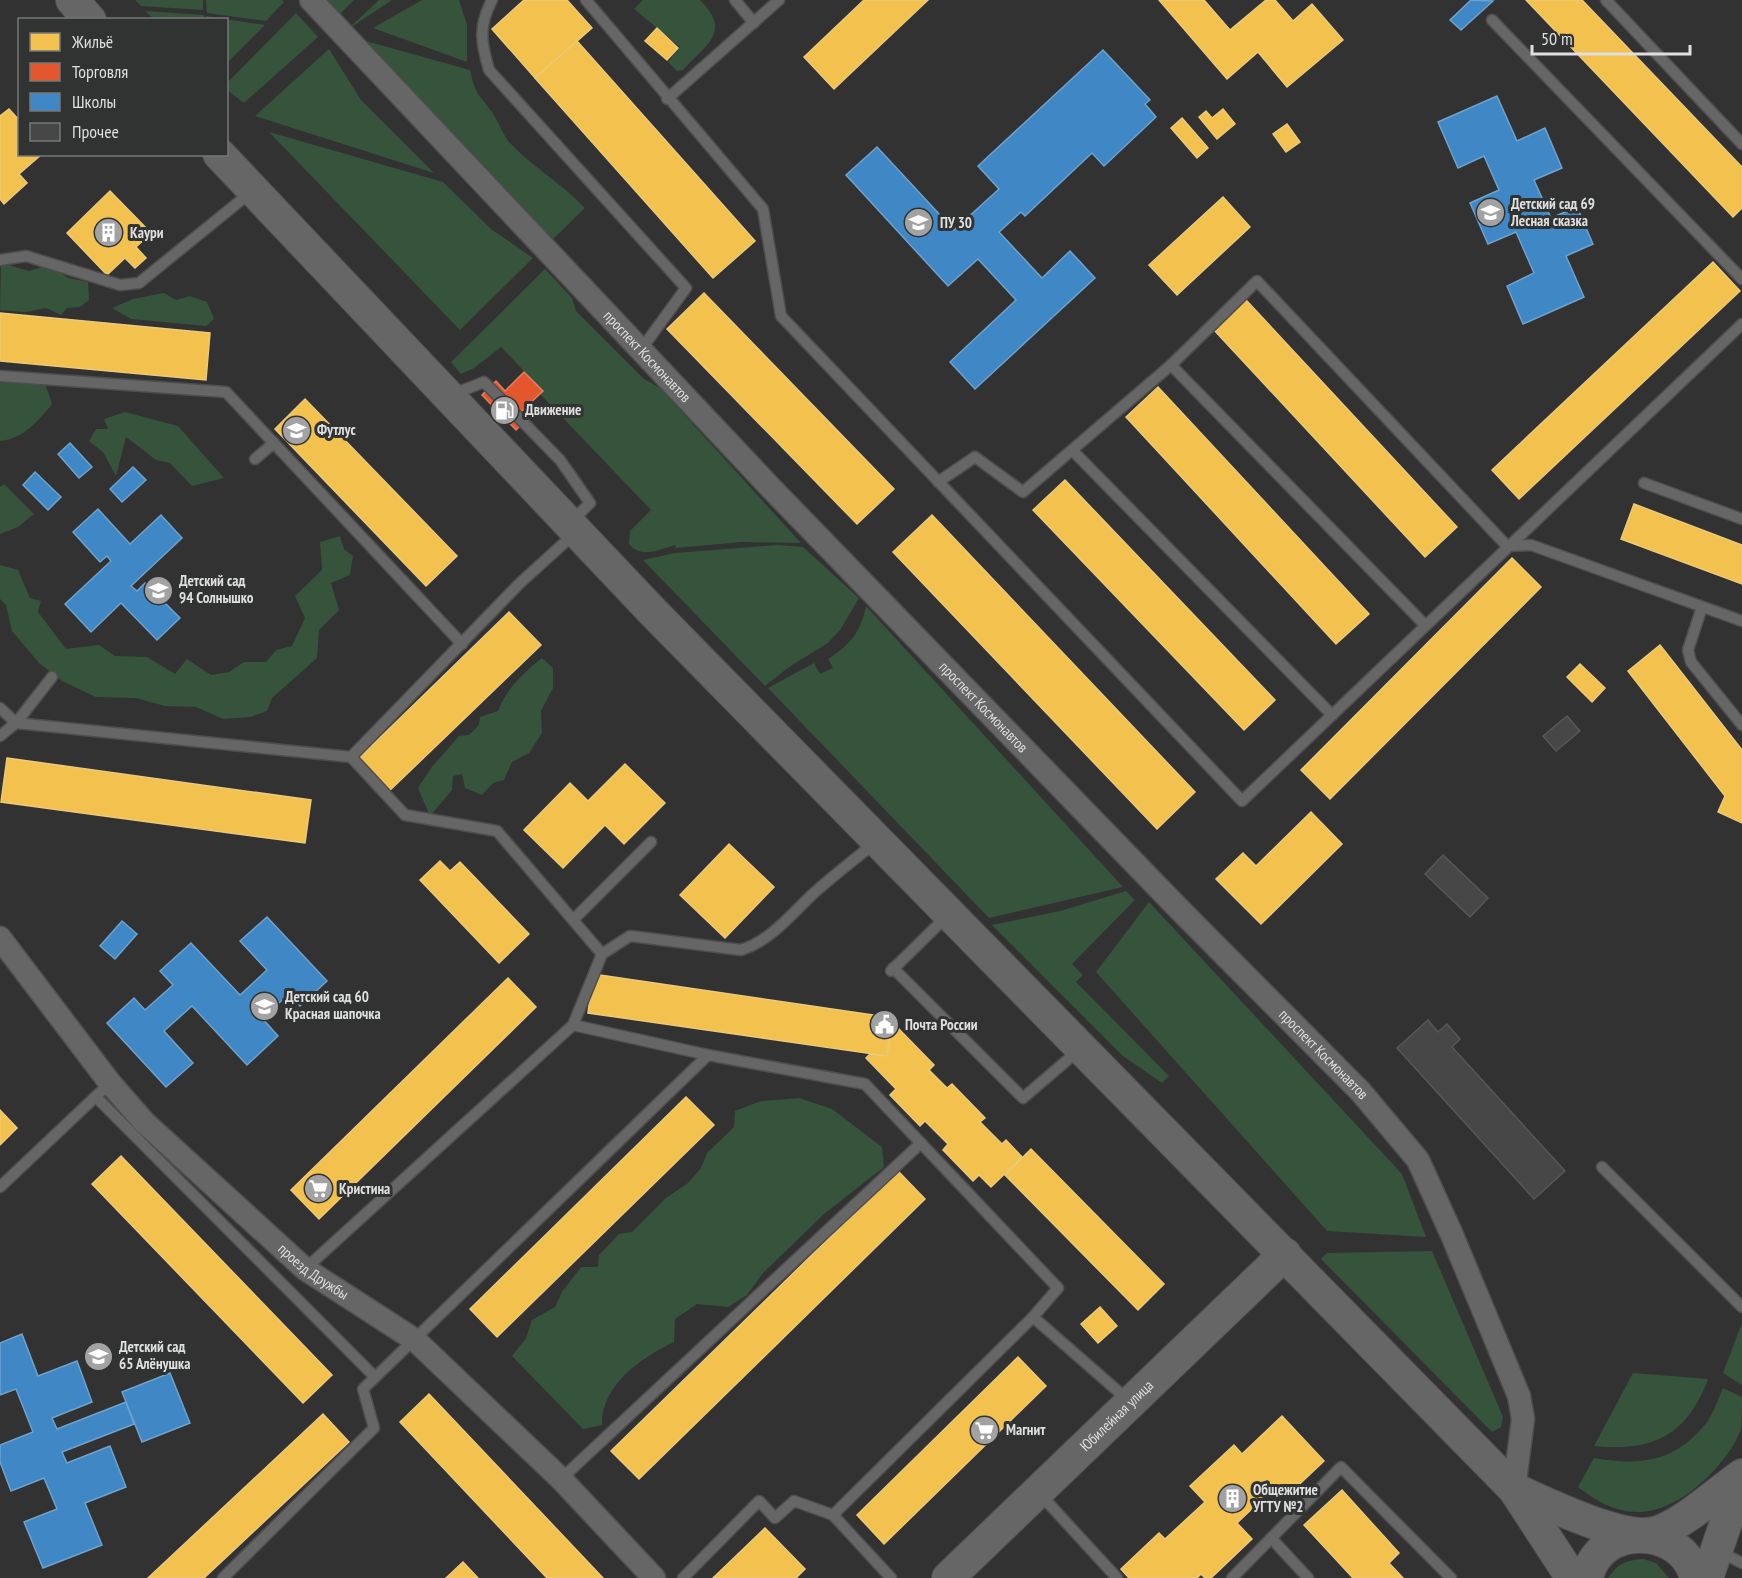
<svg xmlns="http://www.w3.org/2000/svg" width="1742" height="1578" viewBox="0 0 1742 1578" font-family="'PT Sans Narrow',sans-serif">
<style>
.green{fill:#36533b}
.homes{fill:#f2c14e;stroke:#ecca79;stroke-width:1.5}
.shops{fill:#e4572e;stroke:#e28063;stroke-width:1.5}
.schools{fill:#3f88c5;stroke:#6fa2cc;stroke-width:1.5}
.building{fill:#474747;stroke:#575757;stroke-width:1.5}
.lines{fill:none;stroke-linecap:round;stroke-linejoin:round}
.lane-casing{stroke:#4e4e4e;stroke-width:13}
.street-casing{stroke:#4e4e4e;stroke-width:25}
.secondary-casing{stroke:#4e4e4e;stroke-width:34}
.lane{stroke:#666;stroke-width:10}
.street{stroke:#666;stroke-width:22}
.secondary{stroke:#666;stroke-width:32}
.labels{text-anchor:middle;stroke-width:6;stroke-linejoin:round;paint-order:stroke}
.poi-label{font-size:15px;font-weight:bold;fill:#dedfde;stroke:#313332;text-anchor:start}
.street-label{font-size:15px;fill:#dedfde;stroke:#313332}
</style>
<rect width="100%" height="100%" fill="#323232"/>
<g class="green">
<path d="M 135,0 L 203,0 L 203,10 L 141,6 Z"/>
<path d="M 206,0 L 282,0 L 284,2 L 266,21 L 207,13 Z"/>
<path d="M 316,0 L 354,0 L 335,19 Z"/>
<path d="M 379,0 L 392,0 L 347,30 Z"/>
<path d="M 422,0 L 459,0 L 467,25 L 467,62 L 373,28 Z"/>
<path d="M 643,0 L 700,0 C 732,32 707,44 683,70 L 677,71 L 668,62 L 680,47 L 634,9 Z"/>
<path d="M 145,11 L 204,15 L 204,19 L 154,19 Z"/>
<path d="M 296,13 L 318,37 L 244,103 L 227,90 L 227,83 Z"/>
<path d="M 206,16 L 265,25 L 227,63 L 226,20 L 207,19 Z"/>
<path d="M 355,38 L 470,70 C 476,96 477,91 491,111 C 499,121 502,134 510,143 C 533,167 562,184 585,208 L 550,242 Z"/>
<path d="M 329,49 L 361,100 L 434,173 L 255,116 Z"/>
<path d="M 269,132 L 443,182 L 491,229 L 533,258 L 460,330 Z"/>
<path d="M 1,263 L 29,271 L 49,265 L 68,278 L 88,282 L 89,300 L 80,307 L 67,308 L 61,315 L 46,308 L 26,312 L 0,310 Z"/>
<path d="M 545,269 L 572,298 L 576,311 L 644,379 L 660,388 L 801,543 L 741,542 L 676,548 L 675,545 C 658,550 642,559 629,544 L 630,531 L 651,510 L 540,394 L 543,391 L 501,347 L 474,368 L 461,374 L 451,362 Z"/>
<path d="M 164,293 L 176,300 L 190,296 L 207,302 L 214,319 L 206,326 L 131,319 L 112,308 L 133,299 Z"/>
<path d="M 17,371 L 42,374 L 52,404 C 38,421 23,439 0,441 L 0,383 Z"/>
<path d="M 125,412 L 178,426 L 224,478 L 192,486 L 170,463 L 156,460 L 126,437 L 116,476 L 103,452 L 89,441 L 96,429 L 108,429 L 104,419 Z"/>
<path d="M 4,484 L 34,514 L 18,527 L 0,534 L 0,487 Z"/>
<path d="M 340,536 L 344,549 L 353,556 L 350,575 L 331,583 L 339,610 L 319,630 L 317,658 L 272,698 L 267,711 L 250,717 L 223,719 L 196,707 L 165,706 L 136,698 L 96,697 L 62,681 L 39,663 L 12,631 L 6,605 L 0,599 L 0,565 L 18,570 L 30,598 L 41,601 L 38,612 L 66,649 L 99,645 L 115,656 L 147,657 L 175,674 L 187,659 L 211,675 L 229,672 L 244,662 L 266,662 L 276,650 L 292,646 L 305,618 L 295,596 L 322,570 L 320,542 Z"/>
<path d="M 778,545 L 803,547 L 859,598 L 840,630 L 828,643 L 789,667 L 765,686 L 643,560 L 675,553 Z"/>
<path d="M 866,606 L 1123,887 L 989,918 L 768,688 L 814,663 L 820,674 L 833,668 L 828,659 C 851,644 860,633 866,606 Z"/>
<path d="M 542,658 L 553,668 L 553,688 L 541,711 L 542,733 L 529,753 L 512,762 L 504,780 L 493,783 L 482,795 L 465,788 L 462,774 L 453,776 L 452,790 L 430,816 L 418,788 L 431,768 L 459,736 L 469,735 L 479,725 L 480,717 L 498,711 C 506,689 524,672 542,658 Z"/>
<path d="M 1126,891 L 1135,900 L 1072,964 L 1083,975 L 1076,982 L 1169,1076 L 1162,1083 L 1123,1056 L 992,925 L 1060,911 Z"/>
<path d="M 1149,902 L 1402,1174 L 1426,1237 L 1327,1231 L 1096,972 Z"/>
<path d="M 799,1098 L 832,1109 L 882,1147 L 884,1167 L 824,1214 L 763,1273 L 747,1295 L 728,1307 L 697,1304 L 675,1319 L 674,1342 C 641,1358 601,1385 602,1425 L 583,1429 L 512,1356 L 526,1338 L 532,1320 L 555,1307 L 562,1292 L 581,1267 L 598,1267 L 599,1255 L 619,1234 L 632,1232 L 666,1198 L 688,1183 L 701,1168 L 707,1153 L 734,1127 L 735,1111 L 761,1101 Z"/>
<path d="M 1432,1251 L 1503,1417 L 1501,1427 L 1492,1432 L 1321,1259 L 1327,1253 Z"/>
<path d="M 1742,1323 L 1742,1385 L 1723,1373 Z"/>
<path d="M 1633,1373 L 1708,1379 C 1687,1436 1652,1452 1594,1446 Z"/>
<path d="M 1723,1388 L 1742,1397 C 1742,1407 1742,1421 1741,1430 C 1726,1466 1679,1513 1637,1512 C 1614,1512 1595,1500 1578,1487 L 1594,1458 C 1641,1466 1676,1462 1707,1422 C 1714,1412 1718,1399 1723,1388 Z"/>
<path d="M 1643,1559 L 1656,1563 L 1669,1578 L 1608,1578 C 1617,1564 1626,1560 1643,1559 Z"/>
</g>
<g class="homes">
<path d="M 524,0 L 567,0 L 592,28 L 535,78 L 492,29 Z"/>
<path d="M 864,0 L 928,0 L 834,89 L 804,57 Z"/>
<path d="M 1159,0 L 1204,0 L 1230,30 L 1266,0 L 1275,0 L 1293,21 L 1312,4 L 1343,40 L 1287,87 L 1258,52 L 1227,79 Z"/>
<path d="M 1526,0 L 1582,0 L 1742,167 L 1742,208 L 1733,217 Z"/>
<path d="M 657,28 L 678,48 L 667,60 L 645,41 Z"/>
<path d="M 577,41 L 755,241 L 713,278 L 535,78 Z"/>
<path d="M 9,109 L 20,121 L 20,154 L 42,154 L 19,174 L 27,183 L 4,204 L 0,199 L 0,116 Z"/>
<path d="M 1223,109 L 1235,124 L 1217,139 L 1199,117 L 1206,111 L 1212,118 Z"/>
<path d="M 1182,118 L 1208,148 L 1197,158 L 1171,128 Z"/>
<path d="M 1287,124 L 1300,142 L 1286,152 L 1273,134 Z"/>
<path d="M 110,191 L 151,233 L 136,247 L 146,258 L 135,268 L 125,258 L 107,275 L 67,233 Z"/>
<path d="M 1223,197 L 1250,227 L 1177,295 L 1149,265 Z"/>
<path d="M 1713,262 L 1740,291 L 1519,499 L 1492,470 Z"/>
<path d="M 704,293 L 894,489 L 857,524 L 667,329 Z"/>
<path d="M 1246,300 L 1457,527 L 1425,557 L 1214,330 Z"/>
<path d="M 0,313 L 210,333 L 206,380 L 0,361 Z"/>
<path d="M 1158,387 L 1369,614 L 1336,644 L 1126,417 Z"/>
<path d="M 305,399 L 457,556 L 426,586 L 275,429 Z"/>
<path d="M 1065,480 L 1275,700 L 1244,730 L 1033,510 Z"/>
<path d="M 1634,504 L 1742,545 L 1742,584 L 1621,539 Z"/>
<path d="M 932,515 L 1195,792 L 1157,829 L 893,552 Z"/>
<path d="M 1512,558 L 1541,587 L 1330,799 L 1301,770 Z"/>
<path d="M 509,612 L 541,645 L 385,795 L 354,763 Z"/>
<path d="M 1660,645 L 1742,750 L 1742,823 L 1718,812 L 1725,796 L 1628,671 Z"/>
<path d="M 1580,664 L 1605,688 L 1592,702 L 1567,677 Z"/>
<path d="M 7,758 L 311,800 L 305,843 L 1,802 Z"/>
<path d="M 625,764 L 665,803 L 624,844 L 605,825 L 563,868 L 524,830 L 570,783 L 588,801 Z"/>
<path d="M 1311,812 L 1342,844 L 1261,924 L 1216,879 L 1243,853 L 1256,866 Z"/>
<path d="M 729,844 L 774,887 L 725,938 L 680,895 Z"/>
<path d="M 440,861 L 450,871 L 460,862 L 529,934 L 499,963 L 420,880 Z"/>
<path d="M 593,974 L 893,1018 L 887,1056 L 588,1013 Z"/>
<path d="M 508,978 L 536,1007 L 319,1219 L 291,1190 Z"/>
<path d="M 897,1027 L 934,1065 L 929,1070 L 947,1088 L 952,1084 L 985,1118 L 980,1122 L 1002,1144 L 1006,1140 L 1022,1157 L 991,1187 L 979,1175 L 973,1181 L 943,1150 L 948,1144 L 925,1121 L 920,1126 L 890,1095 L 896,1089 L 866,1058 L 870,1054 L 887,1056 L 890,1034 Z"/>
<path d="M 686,1097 L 714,1125 L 497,1337 L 470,1309 Z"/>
<path d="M 0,1110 L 17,1128 L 0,1145 Z"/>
<path d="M 1031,1149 L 1164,1284 L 1138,1310 L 1005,1175 Z"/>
<path d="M 121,1156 L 332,1375 L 303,1403 L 92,1184 Z"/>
<path d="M 898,1171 L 925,1199 L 639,1479 L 611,1451 Z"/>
<path d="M 1100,1307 L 1117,1326 L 1098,1343 L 1081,1324 Z"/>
<path d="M 1018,1357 L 1046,1386 L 884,1544 L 857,1515 Z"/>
<path d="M 429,1394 L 603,1578 L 547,1578 L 400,1422 Z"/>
<path d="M 323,1414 L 349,1442 L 204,1578 L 148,1578 Z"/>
<path d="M 1282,1416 L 1324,1461 L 1287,1496 L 1277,1485 L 1237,1523 L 1252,1539 L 1211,1578 L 1205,1578 L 1201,1574 L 1197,1578 L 1129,1578 L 1121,1569 L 1159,1533 L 1165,1539 L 1205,1502 L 1190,1486 L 1234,1445 L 1242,1454 Z"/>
<path d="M 1342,1490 L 1399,1553 L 1389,1563 L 1403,1578 L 1353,1578 L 1304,1525 Z"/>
<path d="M 765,1528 L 805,1569 L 796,1578 L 713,1578 Z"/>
<path d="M 463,1562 L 478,1578 L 446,1578 Z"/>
</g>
<path class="shops" d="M 524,372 L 543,391 L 523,410 L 529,417 L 516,430 L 482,395 L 496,381 L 505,391 Z"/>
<g class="schools">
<path d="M 1471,0 L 1493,1 L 1461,30 L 1450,20 Z"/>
<path d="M 1103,50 L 1150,100 L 1145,104 L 1156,117 L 1104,166 L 1092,153 L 1025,216 L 1021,212 L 999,232 L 1042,278 L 1070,251 L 1095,278 L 975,389 L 950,362 L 1016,300 L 978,259 L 948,286 L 846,175 L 877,147 L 954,230 L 999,189 L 978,166 Z"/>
<path d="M 1497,96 L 1517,141 L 1545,128 L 1562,168 L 1534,180 L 1551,218 L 1577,207 L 1593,244 L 1566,256 L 1584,297 L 1523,324 L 1507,286 L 1534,273 L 1516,232 L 1488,244 L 1470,203 L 1499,190 L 1484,156 L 1458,168 L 1438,122 Z"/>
<path d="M 70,443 L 92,467 L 79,478 L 58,454 Z"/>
<path d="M 133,467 L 146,480 L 122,502 L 110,489 Z"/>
<path d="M 35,472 L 61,497 L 48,510 L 23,485 Z"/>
<path d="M 98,509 L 130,544 L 161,515 L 182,538 L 131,586 L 137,591 L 145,583 L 180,618 L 157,640 L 121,603 L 91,632 L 65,604 L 111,561 L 107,556 L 100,562 L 73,532 Z"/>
<path d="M 267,917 L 327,981 L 300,1006 L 289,994 L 262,1018 L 278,1036 L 247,1065 L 192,1006 L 164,1031 L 193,1063 L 166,1087 L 107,1023 L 134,998 L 145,1010 L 173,985 L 160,971 L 191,943 L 240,995 L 267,970 L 240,941 Z"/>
<path d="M 122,921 L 137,934 L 115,959 L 100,946 Z"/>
<path d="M 22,1334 L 38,1376 L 77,1361 L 92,1402 L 52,1418 L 57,1429 L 126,1402 L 134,1424 L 62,1452 L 67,1463 L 110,1446 L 126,1487 L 85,1503 L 102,1545 L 43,1568 L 24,1522 L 57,1509 L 44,1478 L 11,1491 L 0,1462 L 0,1445 L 33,1432 L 16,1389 L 0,1395 L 0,1343 Z"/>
<path d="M 170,1373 L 190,1423 L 142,1442 L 122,1392 Z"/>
</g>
<g class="building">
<path d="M 1567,716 L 1580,731 L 1556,751 L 1543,736 Z"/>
<path d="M 1443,855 L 1488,898 L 1470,917 L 1425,874 Z"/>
<path d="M 1428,1020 L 1438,1032 L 1447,1024 L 1460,1039 L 1452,1047 L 1565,1171 L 1534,1199 L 1397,1048 Z"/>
</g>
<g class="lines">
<defs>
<g id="lane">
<path d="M 492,0 C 478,27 481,42 489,70 L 686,288 L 640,351"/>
<path d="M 586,0 L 763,209 L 781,316 L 1242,801 L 1742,324"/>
<path d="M 735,0 L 754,23"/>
<path d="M 1606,0 L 1742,144"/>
<path d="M 1492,20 L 1742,279"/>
<path d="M 667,99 L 779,0"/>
<path d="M 0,260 L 26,256 L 120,285 L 139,283 L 251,192"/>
<path d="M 1171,365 L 1425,625"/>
<path d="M 0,376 L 226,392 L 462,644"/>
<path d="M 451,395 L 484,382 L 560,460 L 590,503 L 571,522"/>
<path d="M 1073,451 L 1332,715"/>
<path d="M 255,459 L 274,443"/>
<path d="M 938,482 L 975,457 L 1023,492 L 1171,365 L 1257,281 L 1507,546 L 1531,545 L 1742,621"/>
<path d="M 1644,483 L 1742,519"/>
<path d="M 1702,607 L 1688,650 L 1691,662 L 1742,725"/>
<path d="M 0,708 L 16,723 L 351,757 L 520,583 L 574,534"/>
<path d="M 0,736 L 16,723 L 52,677"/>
<path d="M 573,920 L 651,842"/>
<path d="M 602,954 L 630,936 L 741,950 C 772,940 791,914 814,893 C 834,875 855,859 876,842"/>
<path d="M 893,968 L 1023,1098 L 1079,1050"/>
<path d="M 891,971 L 948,915"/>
<path d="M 573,1025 L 708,1055 L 865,1084 L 1058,1288 L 1033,1317 L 833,1515"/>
<path d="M 96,1097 L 375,1377"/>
<path d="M 1602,1167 L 1742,1307"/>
<path d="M 0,1187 L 110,1083"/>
<path d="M 305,1269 L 573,1025 L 602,954 L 497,831 L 405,815 L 351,757"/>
<path d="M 1033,1317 L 1128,1400"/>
<path d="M 561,1479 L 921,1143"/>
<path d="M 1040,1494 L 1117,1578"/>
<path d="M 1271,1538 L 1308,1578"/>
<path d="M 1720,1552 L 1742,1563"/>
<path d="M 223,1578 L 374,1428 L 363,1389 L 708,1055"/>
<path d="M 683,1578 L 759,1501 L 775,1518 L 794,1501 L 833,1515 L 891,1578"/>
<path d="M 1232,1578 L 1341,1467 L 1451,1578"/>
</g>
<g id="street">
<path id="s1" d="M 311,0 L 771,488 L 1181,911 L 1360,1091 L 1418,1160 L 1452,1235 L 1519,1396 L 1523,1419 L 1514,1489"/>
<path id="s2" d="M 0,938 L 110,1083 L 144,1122 L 305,1269 L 415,1340 L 561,1479 L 654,1578"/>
</g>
<g id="secondary">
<path d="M 72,0 L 90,20"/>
<path d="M 219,154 L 652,611 L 1514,1489 L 1572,1578"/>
<path d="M 1514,1489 C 1546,1503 1625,1543 1658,1532 C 1686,1522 1718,1492 1742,1475"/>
<path id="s3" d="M 948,1578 L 1285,1254"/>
<path d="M 1587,1578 C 1598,1522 1683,1524 1696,1578"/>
<path d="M 1707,1578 L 1742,1476"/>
</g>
</defs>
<use href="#lane" class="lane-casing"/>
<use href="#street" class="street-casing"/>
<use href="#secondary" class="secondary-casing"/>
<use href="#lane" class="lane"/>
<use href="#street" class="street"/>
<use href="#secondary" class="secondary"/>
</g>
<defs>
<symbol id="school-disc" viewBox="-11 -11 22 22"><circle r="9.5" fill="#a2a2a2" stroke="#313332"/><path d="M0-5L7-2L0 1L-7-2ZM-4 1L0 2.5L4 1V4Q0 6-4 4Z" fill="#fff"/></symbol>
<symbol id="university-disc" viewBox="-11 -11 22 22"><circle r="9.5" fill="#a2a2a2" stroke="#313332"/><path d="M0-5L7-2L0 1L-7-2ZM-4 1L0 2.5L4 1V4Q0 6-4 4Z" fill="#fff"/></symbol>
<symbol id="building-disc" viewBox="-11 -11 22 22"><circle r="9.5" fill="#a2a2a2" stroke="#313332"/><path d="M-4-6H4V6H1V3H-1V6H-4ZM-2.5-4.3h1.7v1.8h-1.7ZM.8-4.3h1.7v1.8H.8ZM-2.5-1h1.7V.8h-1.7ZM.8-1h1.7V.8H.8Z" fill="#fff"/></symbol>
<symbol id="fuel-disc" viewBox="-11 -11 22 22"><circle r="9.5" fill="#a2a2a2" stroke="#313332"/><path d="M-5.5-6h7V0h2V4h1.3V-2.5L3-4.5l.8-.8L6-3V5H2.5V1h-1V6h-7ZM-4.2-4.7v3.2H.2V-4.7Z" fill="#fff"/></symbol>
<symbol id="civic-disc" viewBox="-11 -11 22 22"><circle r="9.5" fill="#a2a2a2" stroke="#313332"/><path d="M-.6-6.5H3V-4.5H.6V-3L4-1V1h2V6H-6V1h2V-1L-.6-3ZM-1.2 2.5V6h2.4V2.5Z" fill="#fff"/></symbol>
<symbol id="supermarket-disc" viewBox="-11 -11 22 22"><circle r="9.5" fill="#a2a2a2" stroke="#313332"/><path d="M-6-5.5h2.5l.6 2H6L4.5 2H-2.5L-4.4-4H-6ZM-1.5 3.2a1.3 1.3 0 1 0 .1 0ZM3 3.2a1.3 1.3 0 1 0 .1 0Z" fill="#fff"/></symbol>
</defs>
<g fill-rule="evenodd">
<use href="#school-disc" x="1474" y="196" width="33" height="33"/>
<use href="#university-disc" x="902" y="206" width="33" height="33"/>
<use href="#building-disc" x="92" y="216" width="33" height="33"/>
<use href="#fuel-disc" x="488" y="394" width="33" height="33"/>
<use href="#school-disc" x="280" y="414" width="33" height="33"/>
<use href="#school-disc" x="142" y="574" width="33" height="33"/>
<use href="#school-disc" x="248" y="990" width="33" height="33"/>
<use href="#civic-disc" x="868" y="1008" width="33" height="33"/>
<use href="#supermarket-disc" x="302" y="1172" width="33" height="33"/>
<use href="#school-disc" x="82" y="1340" width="33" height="33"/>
<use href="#supermarket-disc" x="968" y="1414" width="33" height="33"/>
<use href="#building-disc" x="1216" y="1482" width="33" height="33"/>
</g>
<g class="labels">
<g class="poi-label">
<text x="1511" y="209">Детский сад 69<tspan x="1511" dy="17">Лесная сказка</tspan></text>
<text x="940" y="228">ПУ 30</text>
<text x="130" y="238">Каури</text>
<text x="525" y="415">Движение</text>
<text x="317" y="435">Футлус</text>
<text x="179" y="586">Детский сад<tspan x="179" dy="17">94 Солнышко</tspan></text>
<text x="285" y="1002">Детский сад 60<tspan x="285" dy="17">Красная шапочка</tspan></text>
<text x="905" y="1030">Почта России</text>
<text x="339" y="1194">Кристина</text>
<text x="119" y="1352">Детский сад<tspan x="119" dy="17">65 Алёнушка</tspan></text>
<text x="1006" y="1435">Магнит</text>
<text x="1253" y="1495">Общежитие<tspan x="1253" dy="17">УГТУ №2</tspan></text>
</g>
<g class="street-label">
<text dy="5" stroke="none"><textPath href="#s1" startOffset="490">проспект Космонавтов</textPath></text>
<text dy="5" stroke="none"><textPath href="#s1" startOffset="976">проспект Космонавтов</textPath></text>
<text dy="5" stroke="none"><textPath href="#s1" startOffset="1462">проспект Космонавтов</textPath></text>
<text dy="5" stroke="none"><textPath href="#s2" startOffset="460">проезд Дружбы</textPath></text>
<text dy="5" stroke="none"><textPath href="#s3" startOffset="234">Юбилейная улица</textPath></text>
</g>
</g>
<rect x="18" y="18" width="210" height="138" fill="#313332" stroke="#767877" stroke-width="1.5"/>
<rect x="30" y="33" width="30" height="18" fill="#f2c14e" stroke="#767877" stroke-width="1.5"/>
<text x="72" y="48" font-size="18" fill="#dedfde">Жильё</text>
<rect x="30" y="63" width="30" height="18" fill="#e4572e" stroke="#767877" stroke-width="1.5"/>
<text x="72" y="78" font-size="18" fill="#dedfde">Торговля</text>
<rect x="30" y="93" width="30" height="18" fill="#3f88c5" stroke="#767877" stroke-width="1.5"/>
<text x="72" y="108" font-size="18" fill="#dedfde">Школы</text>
<rect x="30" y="123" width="30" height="18" fill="#474747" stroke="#767877" stroke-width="1.5"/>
<text x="72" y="138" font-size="18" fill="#dedfde">Прочее</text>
<path d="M1532 45v9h158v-9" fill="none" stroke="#dedfde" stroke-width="3"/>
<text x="1541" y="45" font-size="18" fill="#dedfde" stroke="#313332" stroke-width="4.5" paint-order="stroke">50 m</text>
</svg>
